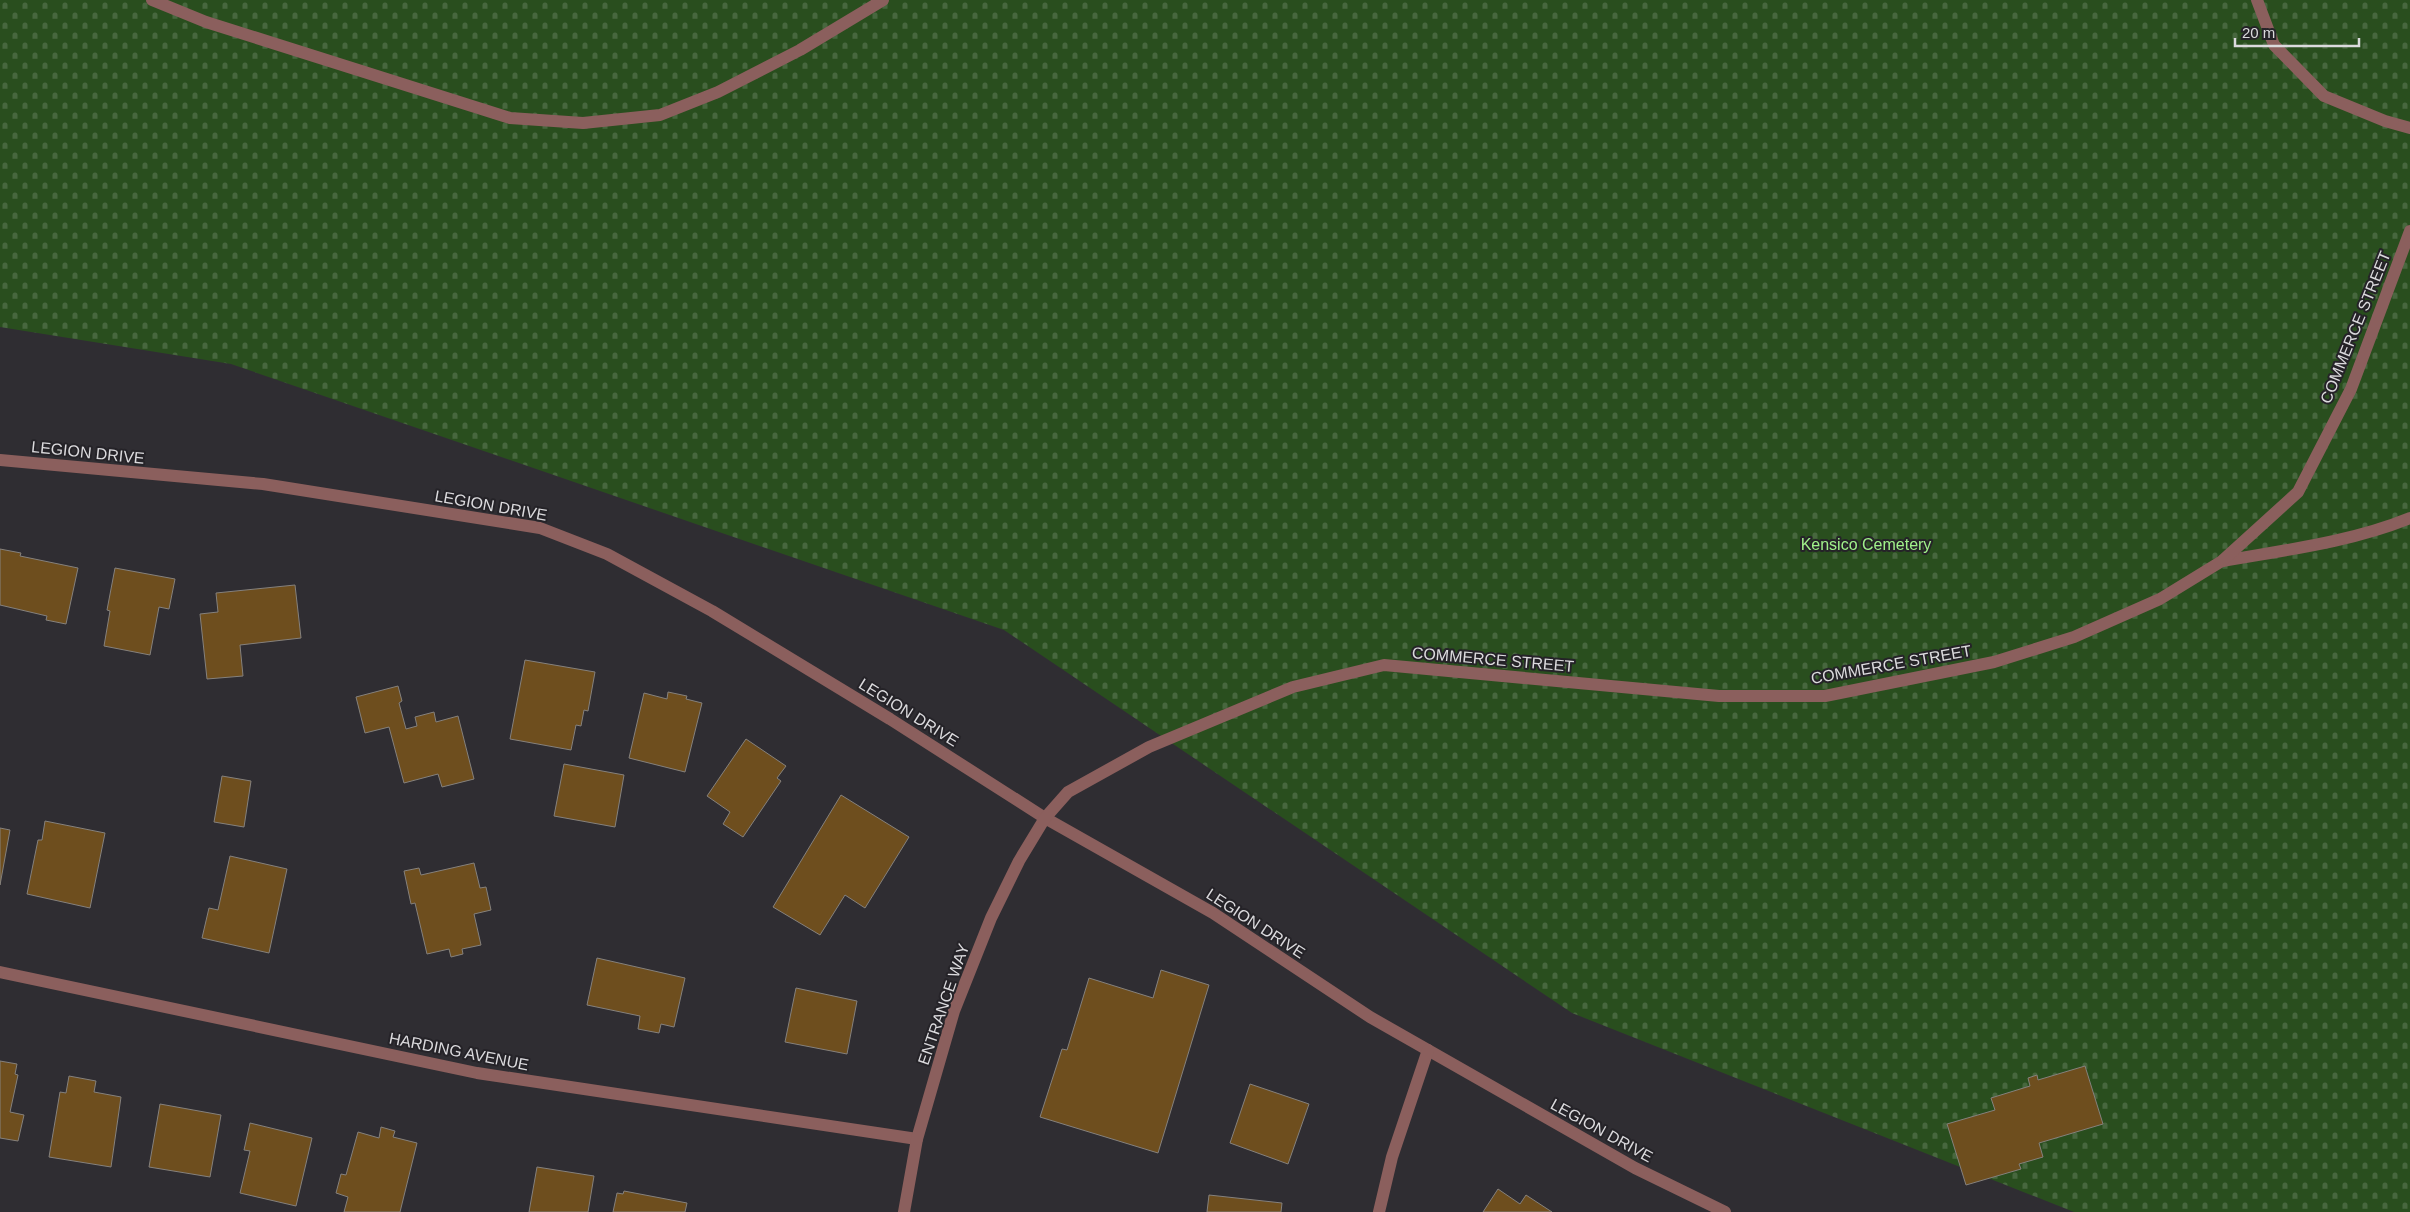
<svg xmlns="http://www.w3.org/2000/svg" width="2410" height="1212" viewBox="0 0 2410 1212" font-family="Helvetica,sans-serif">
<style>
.cemetery{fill:url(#cemetery-stones)}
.building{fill:#6e4e1e;stroke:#85817d}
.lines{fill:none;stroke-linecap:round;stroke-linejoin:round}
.minor{stroke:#8b5f5d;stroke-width:12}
.labels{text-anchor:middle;stroke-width:4;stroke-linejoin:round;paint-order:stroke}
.street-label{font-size:16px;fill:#dbdadd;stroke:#252328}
.park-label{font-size:16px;fill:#a0f18a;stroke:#252328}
</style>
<defs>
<pattern id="cemetery-stones" width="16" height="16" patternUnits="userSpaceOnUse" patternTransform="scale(1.25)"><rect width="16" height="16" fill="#294e1e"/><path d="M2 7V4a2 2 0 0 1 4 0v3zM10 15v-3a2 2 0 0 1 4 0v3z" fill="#47673e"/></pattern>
</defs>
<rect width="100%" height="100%" fill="#2f2d32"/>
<path class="cemetery" d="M 0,0 L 2410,0 L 2410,1212 L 2074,1212 L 1572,1013 L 1004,630 L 231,364 L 0,327 Z"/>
<g class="building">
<path d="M 0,549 L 21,553 L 20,556 L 78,568 L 66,624 L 46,620 L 47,616 L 0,605 Z"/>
<path d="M 115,568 L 175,579 L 169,609 L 159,607 L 150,655 L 104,646 L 110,611 L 107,610 Z"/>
<path d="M 295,585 L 301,638 L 240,645 L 243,676 L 207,679 L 200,614 L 218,612 L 216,593 Z"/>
<path d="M 525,660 L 595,672 L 588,711 L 584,710 L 581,726 L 576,725 L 571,750 L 510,739 Z"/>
<path d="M 398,686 L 402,701 L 399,703 L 406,729 L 417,726 L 415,717 L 434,712 L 436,722 L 458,716 L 474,779 L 442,787 L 438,774 L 404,783 L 389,727 L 365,733 L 356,697 Z"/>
<path d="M 668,692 L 687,696 L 686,699 L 702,703 L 685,772 L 629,758 L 644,693 L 667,699 Z"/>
<path d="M 746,739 L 786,766 L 777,778 L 781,781 L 743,837 L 723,824 L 730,812 L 707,796 Z"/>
<path d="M 564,764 L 624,775 L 615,827 L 554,816 Z"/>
<path d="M 222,776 L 251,781 L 244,827 L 214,822 Z"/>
<path d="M 841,795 L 909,837 L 865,908 L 845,895 L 820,935 L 773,907 Z"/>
<path d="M 45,821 L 105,833 L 90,908 L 27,894 L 38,840 L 42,840 Z"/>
<path d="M 0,828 L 10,830 L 0,885 Z"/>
<path d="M 230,856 L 287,869 L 269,953 L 202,938 L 209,908 L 218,910 Z"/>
<path d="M 474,863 L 480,888 L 486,887 L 491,910 L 474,914 L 481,945 L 462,949 L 463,954 L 451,957 L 449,949 L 427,954 L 415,903 L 411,904 L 404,871 L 419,868 L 421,875 Z"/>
<path d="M 597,958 L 685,978 L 674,1027 L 661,1024 L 659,1033 L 638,1029 L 640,1016 L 587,1005 Z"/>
<path d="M 1161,970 L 1209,985 L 1158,1153 L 1040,1117 L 1062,1049 L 1067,1050 L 1089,978 L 1153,998 Z"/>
<path d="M 796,988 L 857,1001 L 847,1054 L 785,1042 Z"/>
<path d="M 0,1061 L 17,1064 L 15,1074 L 18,1075 L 10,1112 L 24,1115 L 18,1141 L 0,1138 Z"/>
<path d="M 2085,1066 L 2103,1124 L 2039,1143 L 2043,1157 L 2019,1164 L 2021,1169 L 1966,1185 L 1947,1124 L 1995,1110 L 1991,1098 L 2030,1086 L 2028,1078 L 2037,1075 L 2038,1080 Z"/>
<path d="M 69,1076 L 96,1081 L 94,1092 L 121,1097 L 111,1167 L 49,1157 L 60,1092 L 66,1093 Z"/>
<path d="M 1250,1084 L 1309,1104 L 1288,1164 L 1230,1143 Z"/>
<path d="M 160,1104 L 221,1115 L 210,1177 L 149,1167 Z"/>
<path d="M 250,1123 L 312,1138 L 296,1206 L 240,1193 L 250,1151 L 244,1150 Z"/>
<path d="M 381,1127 L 395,1131 L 393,1137 L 417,1143 L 400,1212 L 344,1212 L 348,1197 L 336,1193 L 341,1174 L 346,1175 L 358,1132 L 379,1138 Z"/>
<path d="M 537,1167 L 594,1176 L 588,1212 L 529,1212 Z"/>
<path d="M 1498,1189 L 1520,1204 L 1526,1195 L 1552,1212 L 1483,1212 Z"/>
<path d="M 624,1191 L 687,1203 L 685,1212 L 613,1212 L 617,1193 L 623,1194 Z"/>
<path d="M 1209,1195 L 1282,1203 L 1281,1212 L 1207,1212 Z"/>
</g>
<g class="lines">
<g class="minor">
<path d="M 152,0 L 206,22 L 510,118 L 583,123 L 660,115 L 718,92 L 800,50 L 883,0"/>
<path d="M 2257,0 L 2274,45 L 2324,96 L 2385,121 L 2410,128"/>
<path d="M 0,460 L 263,484 L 540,528 L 607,554 L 712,611 L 890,719 L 1045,818 L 1213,913 L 1370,1017 L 1635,1168 L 1725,1212"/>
<path d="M 2223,561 C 2285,550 2351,542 2410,518"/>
<path d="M 0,972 L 477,1073 L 917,1139"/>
<path d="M 904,1212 L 917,1139 L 954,1011 L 991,918 L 1019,861 L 1045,818 L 1068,792 L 1149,747 L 1293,687 L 1384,665 L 1719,696 L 1825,696 L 1994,662 L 2074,637 L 2160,599 L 2222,561 L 2298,492 L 2351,389 L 2410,231"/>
<path d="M 1379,1212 L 1392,1157 L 1428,1050"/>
</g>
</g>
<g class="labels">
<g class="street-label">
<text transform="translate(2355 327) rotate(-68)" y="6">COMMERCE STREET</text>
<text transform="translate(88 452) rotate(6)" y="6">LEGION DRIVE</text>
<text transform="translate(491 505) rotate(10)" y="6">LEGION DRIVE</text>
<text transform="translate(1493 659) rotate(5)" y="6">COMMERCE STREET</text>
<text transform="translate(1891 664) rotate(-10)" y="6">COMMERCE STREET</text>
<text transform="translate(909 712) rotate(32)" y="6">LEGION DRIVE</text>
<text transform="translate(1256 923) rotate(33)" y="6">LEGION DRIVE</text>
<text transform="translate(943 1004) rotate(-71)" y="6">ENTRANCE WAY</text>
<text transform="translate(459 1051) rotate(11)" y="6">HARDING AVENUE</text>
<text transform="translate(1602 1130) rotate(29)" y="6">LEGION DRIVE</text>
</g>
<g class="park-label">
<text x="1866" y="550">Kensico Cemetery</text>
</g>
</g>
<path d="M2235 38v8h124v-8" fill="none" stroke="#dbdadd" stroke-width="2.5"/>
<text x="2242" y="38" font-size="15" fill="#dbdadd" stroke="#252328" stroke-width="4" paint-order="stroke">20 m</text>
</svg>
